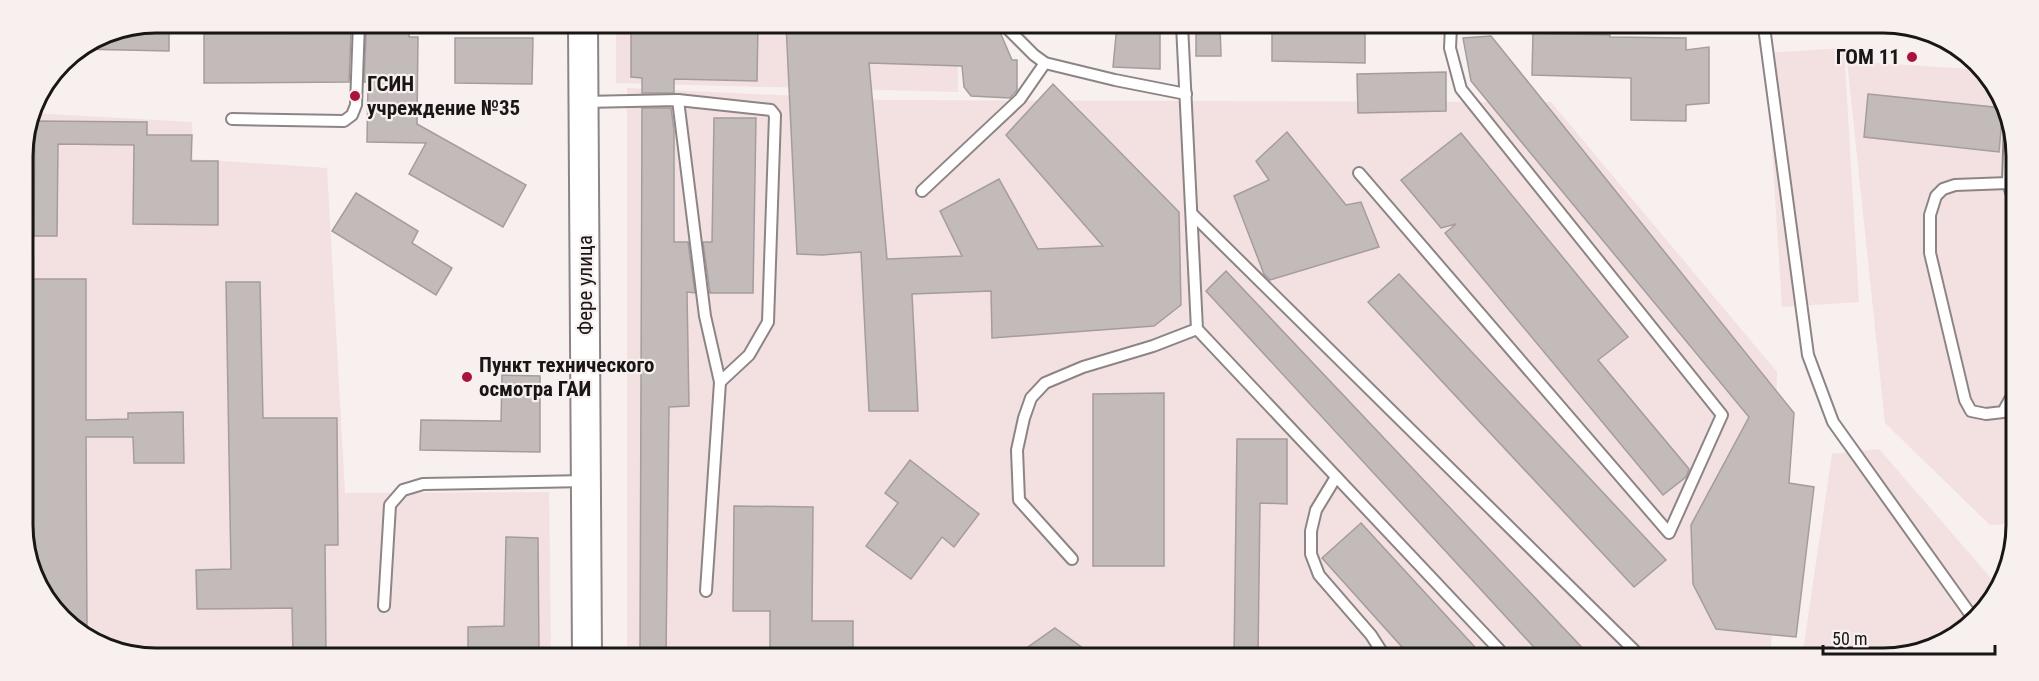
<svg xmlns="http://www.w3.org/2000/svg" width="2039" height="681" viewBox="0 0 2039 681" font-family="'Roboto Condensed',sans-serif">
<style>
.built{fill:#f3e1e1}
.building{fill:#c3baba;stroke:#a59c9d;stroke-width:1.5}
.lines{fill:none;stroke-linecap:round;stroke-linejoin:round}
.service-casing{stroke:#8d8585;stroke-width:14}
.tertiary-casing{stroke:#8d8585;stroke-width:32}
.service{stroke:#fff;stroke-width:10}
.tertiary{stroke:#fff;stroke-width:28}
.poi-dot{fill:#a9123b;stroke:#f8efef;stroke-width:2}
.labels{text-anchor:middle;stroke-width:4.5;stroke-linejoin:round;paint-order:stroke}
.poi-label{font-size:21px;font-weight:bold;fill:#191616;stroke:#f8efef;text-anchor:start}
.street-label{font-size:21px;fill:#191616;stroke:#f8efef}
.rim{fill:none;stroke:#191616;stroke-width:3}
</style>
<rect width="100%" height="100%" fill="#f8efef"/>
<g class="built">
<path d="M 616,24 L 957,25 L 958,92 L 616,83 Z"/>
<path d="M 1844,48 L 1859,302 L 1782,307 L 1766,53 Z"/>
<path d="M 1847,61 L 1984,70 L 2014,130 L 2012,524 L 1990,525 L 1885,423 Z"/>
<path d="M 627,88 L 884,100 L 1551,102 L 1777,372 L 1771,658 L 627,655 Z"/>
<path d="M 32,113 L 192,122 L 193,159 L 327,168 L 345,493 L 549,492 L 551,655 L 121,654 L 56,613 L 25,551 L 23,249 L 27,131 Z"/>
<path d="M 1879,449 L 1996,584 L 1965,631 L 1891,658 L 1802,658 L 1832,454 Z"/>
</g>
<g class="building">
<path d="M 156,22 L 169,23 L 169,51 L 80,49 L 105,33 Z"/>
<path d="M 373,23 L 410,23 L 409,37 L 418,37 L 417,124 L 526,185 L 503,227 L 409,174 L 426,143 L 367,142 L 368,82 L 364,82 L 366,33 L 374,33 Z"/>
<path d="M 631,24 L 758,24 L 757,81 L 674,79 L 674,93 L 642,93 L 642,78 L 631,77 Z"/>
<path d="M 786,24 L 997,25 L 1012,60 L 1017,60 L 1017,90 L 1010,98 L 971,96 L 964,87 L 962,66 L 869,63 L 887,259 L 962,256 L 940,211 L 999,179 L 1038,249 L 1103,246 L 1006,135 L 1053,84 L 1179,212 L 1181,305 L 1154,326 L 992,338 L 991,291 L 912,294 L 918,411 L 869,411 L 861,252 L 822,255 L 797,254 Z"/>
<path d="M 1117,25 L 1160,25 L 1160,69 L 1113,67 Z"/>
<path d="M 1196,25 L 1220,25 L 1221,56 L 1196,56 Z"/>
<path d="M 1272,30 L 1365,33 L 1365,63 L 1272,61 Z"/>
<path d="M 351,33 L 349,82 L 204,83 L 204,34 Z"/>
<path d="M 1533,33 L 1610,35 L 1610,37 L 1686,38 L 1686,50 L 1709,47 L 1709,103 L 1686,105 L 1686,121 L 1631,120 L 1631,78 L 1532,75 Z"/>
<path d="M 1491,36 L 1794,413 L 1789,483 L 1814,487 L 1796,637 L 1716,629 L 1693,584 L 1691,525 L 1749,417 L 1471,81 L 1463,38 Z"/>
<path d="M 455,38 L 533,38 L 532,84 L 455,83 Z"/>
<path d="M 1446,72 L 1446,111 L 1358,113 L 1357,74 Z"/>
<path d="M 1868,94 L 2003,108 L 1999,152 L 1864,137 Z"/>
<path d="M 642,108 L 671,108 L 674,130 L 674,242 L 688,242 L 695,293 L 687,292 L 689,406 L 669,407 L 666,655 L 640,655 Z"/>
<path d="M 714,118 L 756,118 L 753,293 L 710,293 L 703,242 L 712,242 Z"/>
<path d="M 35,121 L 147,122 L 147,135 L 192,135 L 191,161 L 218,161 L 218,225 L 133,224 L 134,145 L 58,144 L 57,236 L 34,236 Z"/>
<path d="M 1287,132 L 1346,205 L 1361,202 L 1379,247 L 1270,280 L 1264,274 L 1234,196 L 1269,180 L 1256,161 Z"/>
<path d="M 1461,133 L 1628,337 L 1598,360 L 1689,469 L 1686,477 L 1663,495 L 1445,233 L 1456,224 L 1441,228 L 1401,180 Z"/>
<path d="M 356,193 L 418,231 L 412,243 L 452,268 L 436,295 L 332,231 Z"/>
<path d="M 1226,271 L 1243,289 L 1591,657 L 1543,657 L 1206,291 Z"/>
<path d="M 1399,274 L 1666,560 L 1634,587 L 1368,302 Z"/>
<path d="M 32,279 L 86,279 L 86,420 L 128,419 L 128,413 L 183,412 L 184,463 L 134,463 L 133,437 L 86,437 L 87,632 L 56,613 L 33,566 Z"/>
<path d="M 226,282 L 260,282 L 263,418 L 337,418 L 338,545 L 325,545 L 326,654 L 293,654 L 292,608 L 197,609 L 196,570 L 231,569 Z"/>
<path d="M 502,375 L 540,376 L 540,452 L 420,450 L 421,420 L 501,421 Z"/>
<path d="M 1164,393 L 1164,566 L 1093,566 L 1093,394 Z"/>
<path d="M 1237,439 L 1287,439 L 1287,504 L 1260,503 L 1258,657 L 1234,657 Z"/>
<path d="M 910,460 L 979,514 L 954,547 L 942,537 L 911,579 L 866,546 L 898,503 L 885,493 Z"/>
<path d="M 734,506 L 813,507 L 812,621 L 853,621 L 853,656 L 770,655 L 770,611 L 733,611 Z"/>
<path d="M 1361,523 L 1484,657 L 1411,657 L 1322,558 Z"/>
<path d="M 506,537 L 538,538 L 539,653 L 468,653 L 468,627 L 504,626 Z"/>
<path d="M 1055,628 L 1094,656 L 1015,656 Z"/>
</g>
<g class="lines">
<defs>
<g id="service">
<path d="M 1004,25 L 1034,55 L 1045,63 L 1115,80 L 1186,94"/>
<path d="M 1182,25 L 1197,329 L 1506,657"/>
<path d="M 1764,27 L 1808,355 L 1833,422 L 1973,618"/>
<path d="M 678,100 L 705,316 L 720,382 L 706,591"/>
<path d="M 584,102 L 678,100 L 771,110 L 775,115 L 768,322 L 749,355 L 720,382"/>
<path d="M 232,119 L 344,121 L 352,115 L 356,105 L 359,23"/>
<path d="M 2010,122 L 2008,183 L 2014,201"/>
<path d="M 1359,173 L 1669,533 L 1722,415 L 1461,89 L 1450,48 L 1451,26"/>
<path d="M 2008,183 L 1955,185 L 1943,189 L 1936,196 L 1930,215 L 1930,253 L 1965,400 L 1971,411 L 1986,414 L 2003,412 L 2013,394"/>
<path d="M 922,191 L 1020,99 L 1045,63"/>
<path d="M 1192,214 L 1642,658"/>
<path d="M 1336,477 L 1316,510 L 1311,531 L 1311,554 L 1319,575 L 1371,635 L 1385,657"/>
<path d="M 1072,559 L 1019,500 L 1017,450 L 1024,418 L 1031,398 L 1045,383 L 1083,367 L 1153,346 L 1197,329"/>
<path d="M 384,606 L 390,505 L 403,490 L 423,484 L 586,481"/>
</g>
<path id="tertiary" d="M 583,24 L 587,655"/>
</defs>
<use href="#service" class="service-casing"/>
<use href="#tertiary" class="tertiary-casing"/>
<use href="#service" class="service"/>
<use href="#tertiary" class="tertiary"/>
</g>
<g class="poi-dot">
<circle cx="1912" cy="57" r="6"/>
<circle cx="355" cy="96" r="6"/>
<circle cx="467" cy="377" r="6"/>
</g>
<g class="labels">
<g class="poi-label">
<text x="1900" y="64" text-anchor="end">ГОМ 11</text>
<text x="367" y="91">ГСИН<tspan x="367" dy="24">учреждение №35</tspan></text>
<text x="479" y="372">Пункт технического<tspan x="479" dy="24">осмотра ГАИ</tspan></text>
</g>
<g class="street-label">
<text transform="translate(585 285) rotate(-90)" y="7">Фере улица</text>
</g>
</g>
<path d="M0 0H2039V681H0ZM156 33H1883A123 123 0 0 1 2006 156V525A123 123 0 0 1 1883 648H156A123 123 0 0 1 33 525V156A123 123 0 0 1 156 33Z" fill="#f8efef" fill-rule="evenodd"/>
<path class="rim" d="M156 33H1883A123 123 0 0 1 2006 156V525A123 123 0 0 1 1883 648H156A123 123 0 0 1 33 525V156A123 123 0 0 1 156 33Z"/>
<path d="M1823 645v9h172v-9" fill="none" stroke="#191616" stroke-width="3"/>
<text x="1832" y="645" font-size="18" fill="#191616" stroke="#f8efef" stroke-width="4.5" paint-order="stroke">50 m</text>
</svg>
